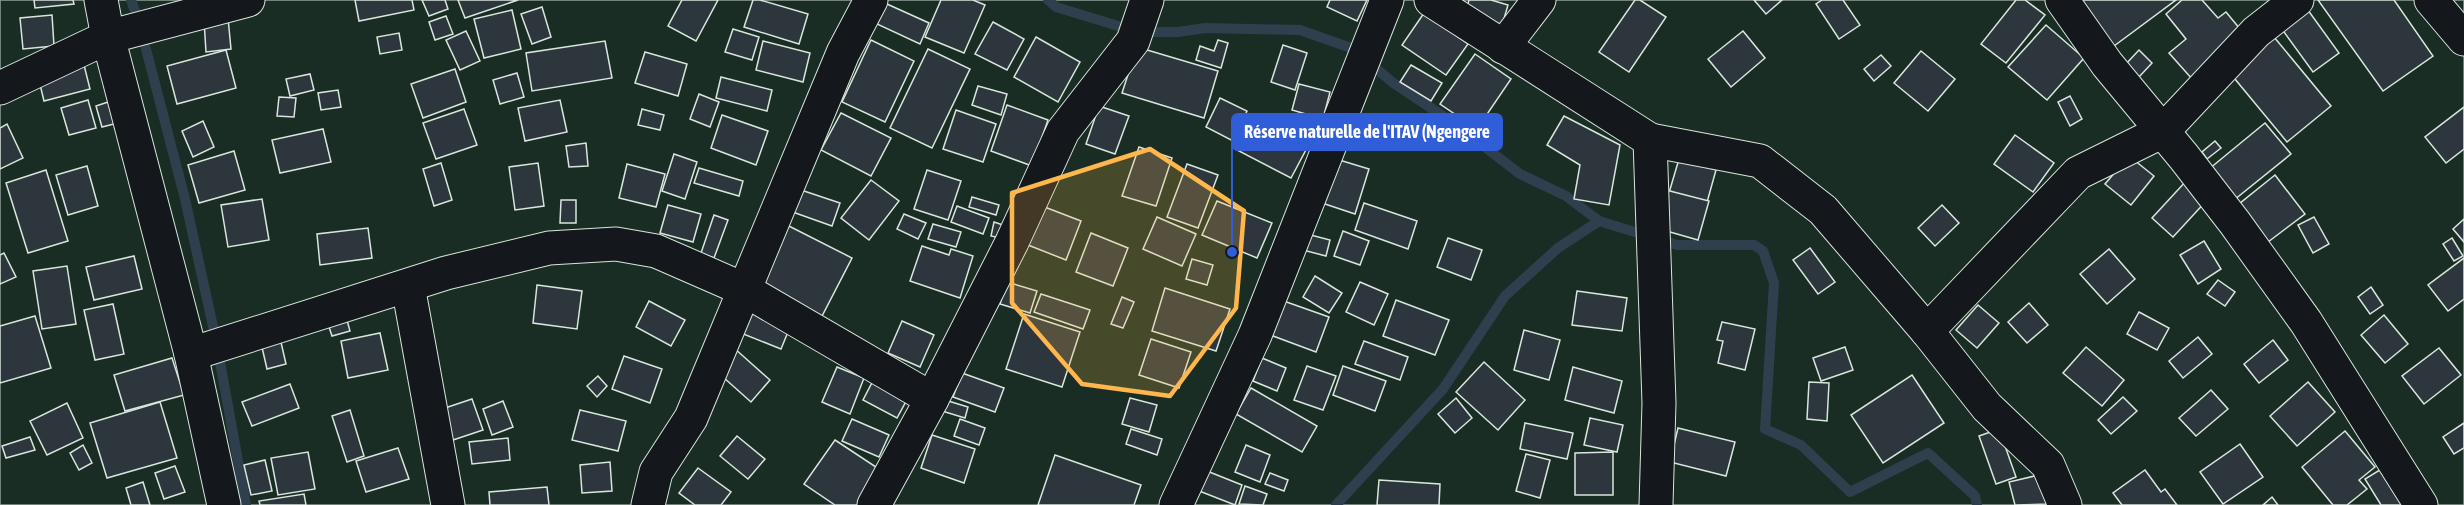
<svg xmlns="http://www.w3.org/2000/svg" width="2464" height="505" viewBox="0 0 2464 505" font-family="'Asap Condensed',sans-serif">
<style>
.green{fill:#1a2d24;stroke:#939e99;stroke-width:1.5}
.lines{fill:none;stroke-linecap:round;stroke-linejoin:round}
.stream{stroke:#2f3f4d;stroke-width:10}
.building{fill:#2c363c;stroke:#d8e6dc;stroke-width:1.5}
.minor-casing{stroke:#d8e6dc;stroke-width:35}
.minor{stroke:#14181c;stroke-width:33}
.marked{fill:#ffb74d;fill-opacity:0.2;stroke:#ffb74d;stroke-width:4.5;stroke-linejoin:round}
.leader{fill:none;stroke:#305dd8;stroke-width:2}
.callout-dot{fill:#305dd8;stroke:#14181c;stroke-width:2}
.callout{fill:#305dd8;stroke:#305dd8;stroke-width:2}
.callout-label{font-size:18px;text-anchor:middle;font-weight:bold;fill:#fff}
</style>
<rect width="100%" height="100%" fill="#14181c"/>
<rect class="green" x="0" y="0" width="2464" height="505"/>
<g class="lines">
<g class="stream">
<path d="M 131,0 L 139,22 L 185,199 L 216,340 L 246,505"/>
<path d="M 1048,0 L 1056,7 L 1138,32 L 1178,32 L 1205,28 L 1300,30 L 1354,49 L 1392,82 L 1455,124 L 1520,174 L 1566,196 L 1599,221 L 1677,245 L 1754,245 L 1763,251 L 1774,283 L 1765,429 L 1801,445 L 1850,492 L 1928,453 L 1975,496 L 1977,505"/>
<path d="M 1336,505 L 1443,389 L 1505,296 L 1558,248 L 1599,221"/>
</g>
</g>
<g class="building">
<path d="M 34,0 L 73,0 L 74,4 L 35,8 Z"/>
<path d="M 355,0 L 412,0 L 414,10 L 359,21 Z"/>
<path d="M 422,0 L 445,0 L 448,9 L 429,16 Z"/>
<path d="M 458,0 L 518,0 L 465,18 Z"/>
<path d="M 682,0 L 718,0 L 696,41 L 668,26 Z"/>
<path d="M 753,0 L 760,0 L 808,14 L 799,44 L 744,27 Z"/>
<path d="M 941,0 L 973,0 L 985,5 L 964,53 L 925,37 Z"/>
<path d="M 1330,0 L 1367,0 L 1357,21 L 1327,7 Z"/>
<path d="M 1469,0 L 1491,0 L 1508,5 L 1501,29 L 1464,18 Z"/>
<path d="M 1635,0 L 1640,0 L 1666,17 L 1629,72 L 1599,52 Z"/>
<path d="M 1754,0 L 1782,0 L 1766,14 Z"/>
<path d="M 1822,0 L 1843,0 L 1860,25 L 1839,39 L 1816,4 Z"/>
<path d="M 2016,0 L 2025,0 L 2045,15 L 2006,63 L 1981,44 Z"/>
<path d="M 2083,0 L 2176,0 L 2114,46 L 2081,1 Z"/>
<path d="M 2182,0 L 2202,0 L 2218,18 L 2226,12 L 2245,35 L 2193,80 L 2169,53 L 2186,39 L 2166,14 Z"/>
<path d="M 2318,0 L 2394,0 L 2433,56 L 2383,91 Z"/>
<path d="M 887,4 L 929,23 L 920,44 L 877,24 Z"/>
<path d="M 2305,6 L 2339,53 L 2313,72 L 2279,25 Z"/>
<path d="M 542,7 L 551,37 L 532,44 L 521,14 Z"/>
<path d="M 512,10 L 521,49 L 484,58 L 474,19 Z"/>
<path d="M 1424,13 L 1468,44 L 1446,75 L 1402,45 Z"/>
<path d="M 52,15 L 54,46 L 23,49 L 20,18 Z"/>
<path d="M 446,16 L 453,34 L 435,40 L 429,22 Z"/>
<path d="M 228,18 L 231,49 L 206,52 L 204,20 Z"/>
<path d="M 993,22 L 1024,39 L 1007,70 L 975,54 Z"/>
<path d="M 2046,25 L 2084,58 L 2047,100 L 2008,67 Z"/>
<path d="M 733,29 L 759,37 L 752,60 L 725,52 Z"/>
<path d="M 466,31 L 480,61 L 460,70 L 446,40 Z"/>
<path d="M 1743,31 L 1765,58 L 1731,87 L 1708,59 Z"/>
<path d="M 399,33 L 402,50 L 380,54 L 377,37 Z"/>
<path d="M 1036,37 L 1080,62 L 1058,102 L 1014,77 Z"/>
<path d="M 2274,37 L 2331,106 L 2287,142 L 2230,73 Z"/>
<path d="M 871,40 L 914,61 L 885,122 L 842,102 Z"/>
<path d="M 1218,40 L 1228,43 L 1221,68 L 1196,60 L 1200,46 L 1214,51 Z"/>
<path d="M 605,41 L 612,78 L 532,91 L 526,53 Z"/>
<path d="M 763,41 L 810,53 L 803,82 L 756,70 Z"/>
<path d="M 1283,45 L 1307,53 L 1295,90 L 1271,82 Z"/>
<path d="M 1137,47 L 1218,71 L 1204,118 L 1122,93 Z"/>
<path d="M 928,49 L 970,69 L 932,148 L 890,128 Z"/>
<path d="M 226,50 L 236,88 L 177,104 L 167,66 Z"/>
<path d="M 2139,50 L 2152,63 L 2139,77 L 2125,65 Z"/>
<path d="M 1921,51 L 1955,79 L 1928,111 L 1894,83 Z"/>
<path d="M 645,52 L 687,64 L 678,96 L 635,83 Z"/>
<path d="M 1475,54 L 1511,79 L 1477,129 L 1440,104 Z"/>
<path d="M 1881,55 L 1891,66 L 1874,81 L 1864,69 Z"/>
<path d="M 83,61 L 90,89 L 44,101 L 37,72 Z"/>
<path d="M 1411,65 L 1442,83 L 1431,101 L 1400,82 Z"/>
<path d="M 455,69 L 466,102 L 423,118 L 411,84 Z"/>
<path d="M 517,73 L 524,97 L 500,104 L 493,80 Z"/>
<path d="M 310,74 L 314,90 L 290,96 L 286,79 Z"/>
<path d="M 721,77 L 772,90 L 767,111 L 716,98 Z"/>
<path d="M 1299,84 L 1330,92 L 1323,119 L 1292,110 Z"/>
<path d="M 978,86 L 1007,94 L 1001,115 L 972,105 Z"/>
<path d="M 338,90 L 341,107 L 321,110 L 318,93 Z"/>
<path d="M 699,94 L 719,102 L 710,127 L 690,119 Z"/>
<path d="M 2070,96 L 2082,119 L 2070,126 L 2058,102 Z"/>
<path d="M 279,97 L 296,98 L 294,117 L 277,116 Z"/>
<path d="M 1220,98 L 1247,111 L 1233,141 L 1206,127 Z"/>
<path d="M 88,100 L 96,128 L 69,135 L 61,108 Z"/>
<path d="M 560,100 L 567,132 L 525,141 L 518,108 Z"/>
<path d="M 108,102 L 114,124 L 102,127 L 96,106 Z"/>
<path d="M 1007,105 L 1048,120 L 1032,166 L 991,151 Z"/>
<path d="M 1099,106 L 1129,116 L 1115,154 L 1086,144 Z"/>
<path d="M 2464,107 L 2464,149 L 2446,163 L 2425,137 Z"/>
<path d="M 464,109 L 477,145 L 436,159 L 423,123 Z"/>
<path d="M 642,109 L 664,115 L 660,130 L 638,125 Z"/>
<path d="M 956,110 L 996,124 L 983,162 L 943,149 Z"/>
<path d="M 841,113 L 891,138 L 871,176 L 821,150 Z"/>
<path d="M 722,115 L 768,131 L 756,165 L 711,148 Z"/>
<path d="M 1564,116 L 1620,145 L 1609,205 L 1574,199 L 1580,165 L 1547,145 Z"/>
<path d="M 1255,117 L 1308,146 L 1291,178 L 1237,150 Z"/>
<path d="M 203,121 L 214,147 L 193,157 L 182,131 Z"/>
<path d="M 2265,123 L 2291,154 L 2234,200 L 2209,169 Z"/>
<path d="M 7,124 L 23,158 L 0,169 L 0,128 Z"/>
<path d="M 323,129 L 331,162 L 280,173 L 272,140 Z"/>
<path d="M 2015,135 L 2054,163 L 2033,192 L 1994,164 Z"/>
<path d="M 2215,141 L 2221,148 L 2207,159 L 2202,152 Z"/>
<path d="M 586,143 L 588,166 L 569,167 L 566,146 Z"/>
<path d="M 1139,147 L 1172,158 L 1156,206 L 1122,196 Z"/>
<path d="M 234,151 L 245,190 L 199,203 L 188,165 Z"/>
<path d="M 674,154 L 697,162 L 685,199 L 662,191 Z"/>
<path d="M 2129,156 L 2154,176 L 2131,205 L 2105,184 Z"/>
<path d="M 1336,159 L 1369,169 L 1355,214 L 1322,203 Z"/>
<path d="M 1679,159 L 1716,170 L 1699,231 L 1661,220 Z"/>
<path d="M 441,163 L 452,200 L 434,206 L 423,169 Z"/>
<path d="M 538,163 L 544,206 L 515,210 L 509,167 Z"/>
<path d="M 627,164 L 665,174 L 656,207 L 619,198 Z"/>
<path d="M 1187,164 L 1218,175 L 1198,228 L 1167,217 Z"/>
<path d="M 87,166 L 98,206 L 68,215 L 56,175 Z"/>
<path d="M 699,168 L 743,181 L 739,196 L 694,183 Z"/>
<path d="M 46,170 L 68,241 L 28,253 L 6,183 Z"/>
<path d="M 927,170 L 961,181 L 948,220 L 914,209 Z"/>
<path d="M 2275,175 L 2305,214 L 2268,242 L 2239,204 Z"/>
<path d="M 871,180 L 899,201 L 869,240 L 841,218 Z"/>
<path d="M 2187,180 L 2208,199 L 2173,237 L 2152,218 Z"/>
<path d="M 795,188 L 840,203 L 832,226 L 787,210 Z"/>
<path d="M 1666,190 L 1709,201 L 1698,240 L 1656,228 Z"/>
<path d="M 972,197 L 999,205 L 996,215 L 969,207 Z"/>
<path d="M 262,199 L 269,240 L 228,247 L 221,205 Z"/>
<path d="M 561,200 L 576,200 L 576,223 L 560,223 Z"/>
<path d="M 1217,201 L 1272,223 L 1257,258 L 1202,235 Z"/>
<path d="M 1364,203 L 1417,221 L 1408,249 L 1355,230 Z"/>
<path d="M 668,205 L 701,214 L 693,242 L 660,233 Z"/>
<path d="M 1942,205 L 1959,223 L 1935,246 L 1918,228 Z"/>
<path d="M 957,206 L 989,218 L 983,234 L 951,222 Z"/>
<path d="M 1042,206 L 1081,221 L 1066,260 L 1028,245 Z"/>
<path d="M 904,214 L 926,223 L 918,239 L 897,229 Z"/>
<path d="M 714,215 L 728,220 L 714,258 L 701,253 Z"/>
<path d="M 1157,217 L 1196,234 L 1182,266 L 1143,249 Z"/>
<path d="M 2314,217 L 2329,244 L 2313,253 L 2298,225 Z"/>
<path d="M 2464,219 L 2464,242 L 2453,229 Z"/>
<path d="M 779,221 L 852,258 L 821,318 L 748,281 Z"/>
<path d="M 994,222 L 1009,227 L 1005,239 L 991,236 Z"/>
<path d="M 933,224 L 961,232 L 956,247 L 928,239 Z"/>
<path d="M 368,228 L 372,258 L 320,265 L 317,234 Z"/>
<path d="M 1343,231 L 1369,241 L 1360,265 L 1334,256 Z"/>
<path d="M 1091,233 L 1128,248 L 1113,286 L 1076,272 Z"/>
<path d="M 1303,233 L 1330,240 L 1326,256 L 1299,249 Z"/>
<path d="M 1448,238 L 1482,250 L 1471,280 L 1437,267 Z"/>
<path d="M 2452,238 L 2463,256 L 2454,261 L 2443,244 Z"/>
<path d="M 2204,241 L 2221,269 L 2198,284 L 2180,255 Z"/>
<path d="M 922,246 L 949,255 L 951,249 L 973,256 L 960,298 L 910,281 Z"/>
<path d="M 1810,248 L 1835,282 L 1818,294 L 1793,260 Z"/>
<path d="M 2109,249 L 2135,279 L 2107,304 L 2080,274 Z"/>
<path d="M 4,253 L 16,277 L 0,284 L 0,255 Z"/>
<path d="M 134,256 L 142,289 L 94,300 L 86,267 Z"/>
<path d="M 2464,258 L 2464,299 L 2448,311 L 2428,285 Z"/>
<path d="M 1192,259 L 1213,265 L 1207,285 L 1186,279 Z"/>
<path d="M 67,266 L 76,324 L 42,329 L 33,271 Z"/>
<path d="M 1315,276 L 1342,293 L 1329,313 L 1303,297 Z"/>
<path d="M 2218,280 L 2235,292 L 2225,306 L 2207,294 Z"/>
<path d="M 1007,282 L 1037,291 L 1030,313 L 1000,304 Z"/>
<path d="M 1360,282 L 1388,294 L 1374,325 L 1346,312 Z"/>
<path d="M 537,285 L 582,291 L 577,329 L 533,323 Z"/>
<path d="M 2371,287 L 2383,305 L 2370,314 L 2358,297 Z"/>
<path d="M 1165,288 L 1230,309 L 1216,351 L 1152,331 Z"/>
<path d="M 1577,291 L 1627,298 L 1622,331 L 1572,325 Z"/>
<path d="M 1041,294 L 1090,310 L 1083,329 L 1034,312 Z"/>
<path d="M 1122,297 L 1134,302 L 1123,328 L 1111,324 Z"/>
<path d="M 1278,299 L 1329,317 L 1316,352 L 1265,333 Z"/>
<path d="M 1396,300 L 1449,320 L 1435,355 L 1383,336 Z"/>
<path d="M 649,301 L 685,320 L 671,346 L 636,327 Z"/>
<path d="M 2029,303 L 2048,325 L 2027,343 L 2008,322 Z"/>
<path d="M 113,304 L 124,354 L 95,360 L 84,310 Z"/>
<path d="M 1978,305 L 1999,323 L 1977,348 L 1956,330 Z"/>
<path d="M 740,307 L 790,327 L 781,349 L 731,329 Z"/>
<path d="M 2139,312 L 2169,328 L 2157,350 L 2127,334 Z"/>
<path d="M 345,313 L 350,331 L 332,336 L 326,318 Z"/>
<path d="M 1024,314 L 1080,332 L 1062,387 L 1006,369 Z"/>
<path d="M 2384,315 L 2408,344 L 2385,363 L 2361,335 Z"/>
<path d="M 35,316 L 51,368 L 0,383 L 0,326 Z"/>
<path d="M 902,321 L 934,335 L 920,367 L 888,353 Z"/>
<path d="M 1722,322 L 1755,329 L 1745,370 L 1718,363 L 1723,341 L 1717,340 Z"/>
<path d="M 1524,330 L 1560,340 L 1549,380 L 1514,370 Z"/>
<path d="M 380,333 L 388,370 L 348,378 L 341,341 Z"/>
<path d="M 2198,337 L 2212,354 L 2183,378 L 2169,361 Z"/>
<path d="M 280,338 L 286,364 L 267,369 L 261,343 Z"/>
<path d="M 1151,339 L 1191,352 L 1179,388 L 1139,375 Z"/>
<path d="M 2273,340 L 2288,360 L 2259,383 L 2244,364 Z"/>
<path d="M 1364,341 L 1408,357 L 1400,380 L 1355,364 Z"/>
<path d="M 1845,347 L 1853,370 L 1821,381 L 1813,358 Z"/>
<path d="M 2086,347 L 2124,380 L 2102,406 L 2063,373 Z"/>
<path d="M 734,348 L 770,380 L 751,402 L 714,369 Z"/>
<path d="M 2439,348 L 2461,375 L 2424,404 L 2402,376 Z"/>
<path d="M 624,356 L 662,369 L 650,403 L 612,389 Z"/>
<path d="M 172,358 L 184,395 L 125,411 L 114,375 Z"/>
<path d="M 1262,358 L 1286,368 L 1277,391 L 1253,381 Z"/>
<path d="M 1484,362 L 1525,400 L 1498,430 L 1456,392 Z"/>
<path d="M 1307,366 L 1336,376 L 1323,410 L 1294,400 Z"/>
<path d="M 1343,366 L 1386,381 L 1375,411 L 1333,395 Z"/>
<path d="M 837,367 L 864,378 L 850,414 L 822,402 Z"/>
<path d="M 1573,367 L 1622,381 L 1614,413 L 1565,400 Z"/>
<path d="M 962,373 L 1004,388 L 995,412 L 953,397 Z"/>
<path d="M 876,375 L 910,394 L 897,418 L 863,400 Z"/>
<path d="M 1912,375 L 1944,423 L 1883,463 L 1851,415 Z"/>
<path d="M 598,376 L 607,386 L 597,397 L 587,386 Z"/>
<path d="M 1809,382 L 1829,383 L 1827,421 L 1807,419 Z"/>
<path d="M 2308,382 L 2335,412 L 2297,446 L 2270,416 Z"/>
<path d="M 290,384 L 299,408 L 252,426 L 242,402 Z"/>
<path d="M 1251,388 L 1317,426 L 1302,452 L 1236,414 Z"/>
<path d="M 2211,390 L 2228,409 L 2196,436 L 2179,418 Z"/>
<path d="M 2123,397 L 2137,411 L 2111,434 L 2098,420 Z"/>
<path d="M 1130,398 L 1157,405 L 1149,432 L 1122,424 Z"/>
<path d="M 1456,398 L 1472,418 L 1455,433 L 1438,414 Z"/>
<path d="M 472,399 L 483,430 L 453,440 L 442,409 Z"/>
<path d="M 945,400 L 968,407 L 965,418 L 942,411 Z"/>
<path d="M 503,401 L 513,427 L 492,435 L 483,409 Z"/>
<path d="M 160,402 L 177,458 L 107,478 L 90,423 Z"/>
<path d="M 67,403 L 83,438 L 47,455 L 30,421 Z"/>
<path d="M 350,410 L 364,456 L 347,462 L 332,416 Z"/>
<path d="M 580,410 L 626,421 L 618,451 L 572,440 Z"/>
<path d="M 1590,418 L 1623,425 L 1617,452 L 1584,445 Z"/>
<path d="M 852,419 L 889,435 L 879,457 L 842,441 Z"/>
<path d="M 960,419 L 985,428 L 979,445 L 954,436 Z"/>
<path d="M 1525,423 L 1573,433 L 1567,459 L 1520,449 Z"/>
<path d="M 2464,423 L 2464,448 L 2454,454 L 2443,437 Z"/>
<path d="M 1678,428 L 1735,442 L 1726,476 L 1670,462 Z"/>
<path d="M 1131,429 L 1162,439 L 1157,455 L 1126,444 Z"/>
<path d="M 1999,429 L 2016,477 L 1996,484 L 1979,436 Z"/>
<path d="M 2345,431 L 2375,467 L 2359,480 L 2367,489 L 2347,505 L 2333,505 L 2302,467 Z"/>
<path d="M 932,435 L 975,449 L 964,483 L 921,468 Z"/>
<path d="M 737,436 L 765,459 L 748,479 L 720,456 Z"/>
<path d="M 30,437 L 35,450 L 6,458 L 2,446 Z"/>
<path d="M 508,438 L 510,460 L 472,464 L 469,442 Z"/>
<path d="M 835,440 L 882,471 L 859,505 L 835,505 L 804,484 Z"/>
<path d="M 2240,444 L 2263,477 L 2223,504 L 2200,472 Z"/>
<path d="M 83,445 L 92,463 L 79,470 L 70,453 Z"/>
<path d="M 1246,445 L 1270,455 L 1260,482 L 1235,472 Z"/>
<path d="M 398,448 L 409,479 L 366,492 L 356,461 Z"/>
<path d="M 308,452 L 315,489 L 278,495 L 271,458 Z"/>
<path d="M 1613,452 L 1613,495 L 1575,495 L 1575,453 Z"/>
<path d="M 1526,454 L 1550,460 L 1540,498 L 1516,491 Z"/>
<path d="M 1055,455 L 1141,485 L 1134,505 L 1038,505 Z"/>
<path d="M 265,460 L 272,491 L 251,495 L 244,465 Z"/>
<path d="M 610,462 L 612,491 L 582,493 L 580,465 Z"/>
<path d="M 175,466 L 185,492 L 164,499 L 155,473 Z"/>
<path d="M 1197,467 L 1242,485 L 1235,505 L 1189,487 Z"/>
<path d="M 698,468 L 731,492 L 721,505 L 695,505 L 679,493 Z"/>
<path d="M 2383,468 L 2405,505 L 2381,505 L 2365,479 Z"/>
<path d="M 2145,470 L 2161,492 L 2165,489 L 2177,505 L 2122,505 L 2113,493 Z"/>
<path d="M 1270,473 L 1288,480 L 1284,491 L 1265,484 Z"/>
<path d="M 2043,474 L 2049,504 L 2015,505 L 2009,482 Z"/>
<path d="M 1379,480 L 1440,484 L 1439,505 L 1377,505 Z"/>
<path d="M 143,482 L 150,505 L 131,505 L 126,488 Z"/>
<path d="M 1245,486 L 1267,494 L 1263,505 L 1239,504 Z"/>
<path d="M 547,487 L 549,505 L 490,505 L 489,492 Z"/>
<path d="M 304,494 L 306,505 L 260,505 L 259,501 Z"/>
<path d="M 2272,497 L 2278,505 L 2263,505 Z"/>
</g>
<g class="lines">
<defs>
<g id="minor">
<path d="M 101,0 L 108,37 L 191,354 L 224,505"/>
<path d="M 1431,0 L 1650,140 L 1659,403 L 1656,505"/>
<path d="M 2062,0 L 2107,64 L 2184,157 L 2235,223 L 2306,322 L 2421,505"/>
<path d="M 2431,0 L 2464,39"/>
<path d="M 1503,47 L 1539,0"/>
<path d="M 0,88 L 108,37 L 248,0"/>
<path d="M 1650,140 L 1760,161 L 1823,210 L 1927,331 L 1987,407 L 2048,465 L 2065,505"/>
<path d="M 408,286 L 448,505"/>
<path d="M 1927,331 L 2078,173 L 2163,131 L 2256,32 L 2297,0"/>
<path d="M 191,354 L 446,273 L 549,248 L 616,244 L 656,251 L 743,289 L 932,399"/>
<path d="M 648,505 L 656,472 L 691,418 L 843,53 L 871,0"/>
<path d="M 874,505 L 932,399 L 1012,242 L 1063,131 L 1133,41 L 1147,0"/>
<path d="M 1176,505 L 1255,335 L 1387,0"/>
</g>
</defs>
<use href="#minor" class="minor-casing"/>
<use href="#minor" class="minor"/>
</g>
<path class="marked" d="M 1150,149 L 1244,211 L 1236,308 L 1170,396 L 1082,384 L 1012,303 L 1012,193 Z"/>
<path class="leader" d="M1232 252L1232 132"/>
<circle class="callout-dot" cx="1232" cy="252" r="6"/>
<rect class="callout" x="1232" y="114" width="270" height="36" rx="6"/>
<g class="callout-label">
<text x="1367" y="138">Réserve naturelle de l'ITAV (Ngengere</text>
</g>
</svg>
